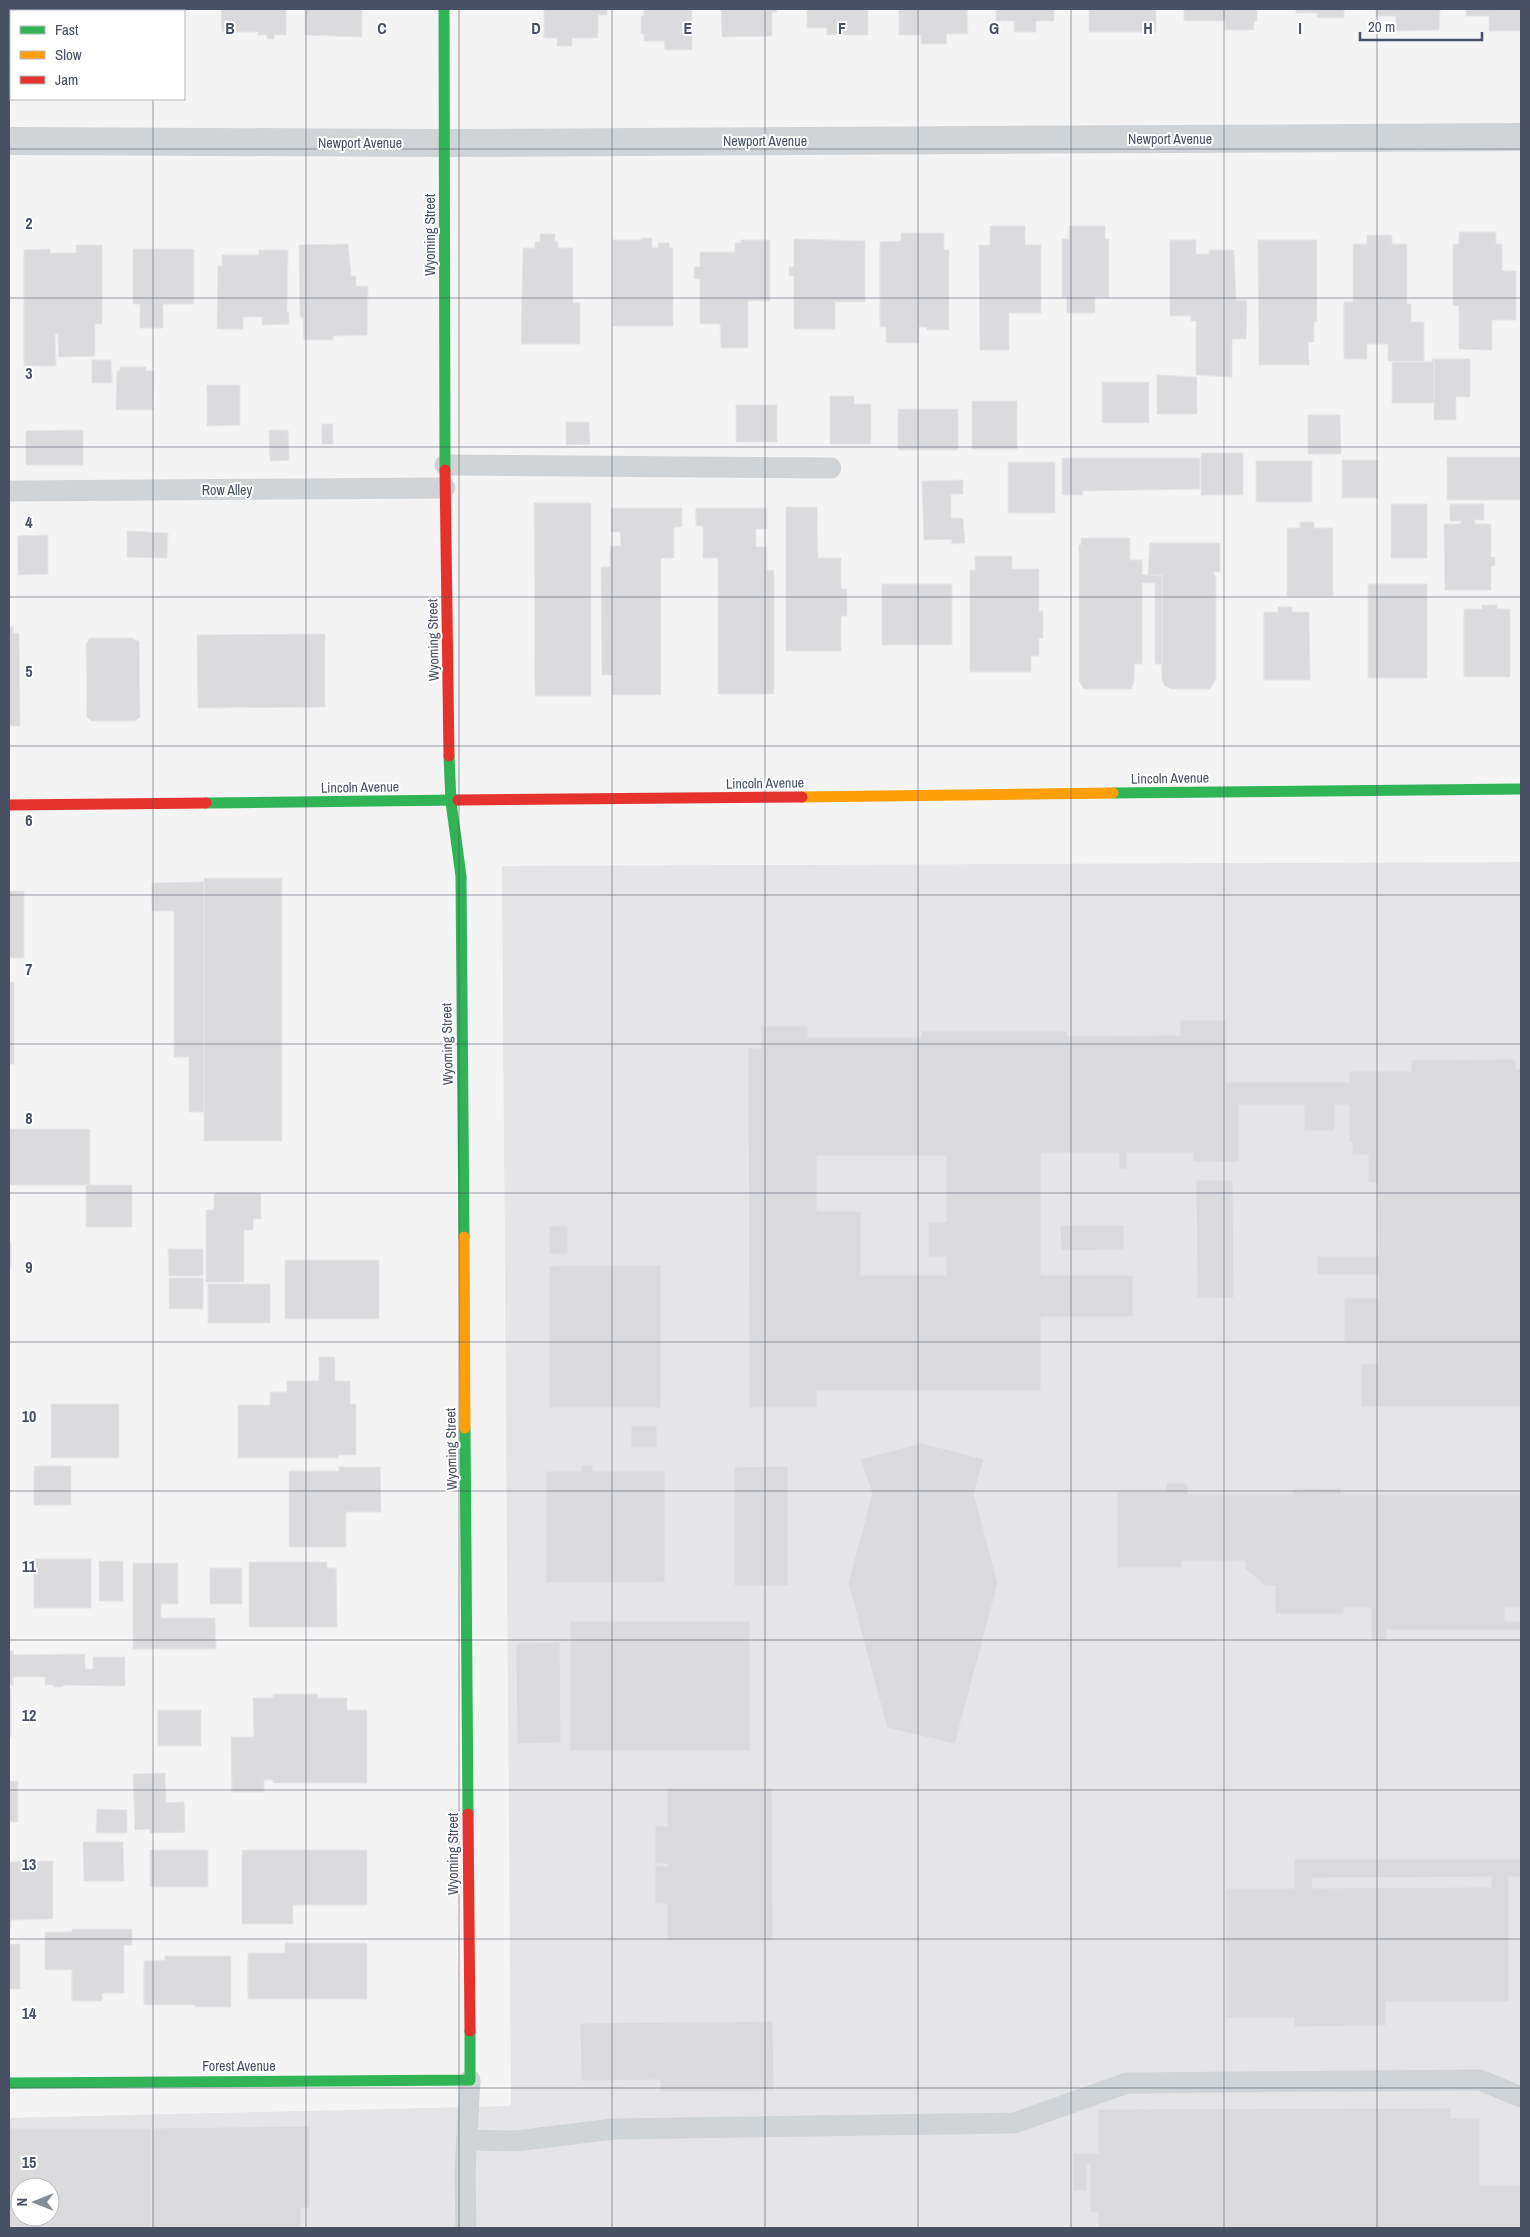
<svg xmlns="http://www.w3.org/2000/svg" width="1530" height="2237" viewBox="0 0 1530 2237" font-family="'Archivo Narrow',sans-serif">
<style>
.education{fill:#e5e5e7;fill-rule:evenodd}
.building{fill:#dbdbde;stroke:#e5e5e7;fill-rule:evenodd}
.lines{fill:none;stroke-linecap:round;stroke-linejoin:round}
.lane{stroke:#d1d4d7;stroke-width:21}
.street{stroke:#d1d4d7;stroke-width:28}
.fast{stroke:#30b455;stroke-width:11}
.slow{stroke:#ff9f0a;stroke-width:11}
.jam{stroke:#e5322d;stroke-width:11}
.grid{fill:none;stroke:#485163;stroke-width:1;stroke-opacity:0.55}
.labels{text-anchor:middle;stroke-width:4;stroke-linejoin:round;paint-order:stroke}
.street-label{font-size:14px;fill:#485163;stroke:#fff}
.grid-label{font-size:16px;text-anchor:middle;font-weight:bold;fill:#485163;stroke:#fff;stroke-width:4;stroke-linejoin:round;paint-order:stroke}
</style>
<rect width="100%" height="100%" fill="#f4f4f4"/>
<path class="education" d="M 1521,862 L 1521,2228 L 9,2228 L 9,2118 L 511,2106 L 502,866 ZM 20,2187 L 50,2187 L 50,2217 L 20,2217 Z"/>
<g class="building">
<rect x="23" y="9" width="63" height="2"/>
<rect x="115" y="9" width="60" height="2"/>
<path d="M 221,9 L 286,9 L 286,35 L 274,35 L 274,39 L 267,39 L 267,35 L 258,35 L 258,32 L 222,32 Z"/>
<path d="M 305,9 L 362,9 L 362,37 L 305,35 Z"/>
<path d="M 544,9 L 607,9 L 607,15 L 598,15 L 598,38 L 572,38 L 572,46 L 557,46 L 557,38 L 544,38 Z"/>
<path d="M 644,9 L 692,9 L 692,50 L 665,50 L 664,41 L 644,41 L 644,34 L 641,34 L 641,16 L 644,16 Z"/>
<path d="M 721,9 L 777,9 L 777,12 L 772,12 L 772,36 L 722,37 Z"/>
<path d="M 807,9 L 868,9 L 868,35 L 827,35 L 827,28 L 807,28 Z"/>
<path d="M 899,9 L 967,9 L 968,34 L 946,34 L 947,44 L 921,44 L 921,35 L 899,35 Z"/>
<path d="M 996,9 L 1054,9 L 1054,21 L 1036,21 L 1036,32 L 1014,32 L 1014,21 L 996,21 Z"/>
<rect x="1089" y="9" width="67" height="23"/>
<path d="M 1184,9 L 1257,9 L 1257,21 L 1254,21 L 1254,30 L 1225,30 L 1225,21 L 1184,21 Z"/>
<path d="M 1296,9 L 1344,9 L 1344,18 L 1317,18 L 1317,13 L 1296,13 Z"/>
<path d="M 1376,9 L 1440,9 L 1439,30 L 1396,31 L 1396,16 L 1376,16 Z"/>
<path d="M 1466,9 L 1521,9 L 1521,31 L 1489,31 L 1489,16 L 1466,16 Z"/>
<path d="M 990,226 L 1025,226 L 1025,245 L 1041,245 L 1041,313 L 1009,313 L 1009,350 L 980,350 L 979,245 L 990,245 Z"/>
<path d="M 1069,226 L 1105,226 L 1105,239 L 1109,239 L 1109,297 L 1095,297 L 1095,313 L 1067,313 L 1067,297 L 1062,297 L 1062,239 L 1069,239 Z"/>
<path d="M 1459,232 L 1496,232 L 1496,244 L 1502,244 L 1502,271 L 1516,271 L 1516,320 L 1492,320 L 1492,350 L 1459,349 L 1459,306 L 1453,306 L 1453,244 L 1459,244 Z"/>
<path d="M 901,233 L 944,233 L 944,250 L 949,250 L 949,330 L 927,330 L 927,327 L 919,327 L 919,343 L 886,343 L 886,327 L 880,327 L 880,242 L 901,241 Z"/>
<path d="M 540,234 L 555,234 L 555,242 L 558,242 L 558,248 L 573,248 L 573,303 L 580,303 L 580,344 L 521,344 L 523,248 L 535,248 L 535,242 L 540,242 Z"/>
<path d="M 1367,235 L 1392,235 L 1392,244 L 1407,244 L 1407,304 L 1411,304 L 1411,322 L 1424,322 L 1424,361 L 1388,361 L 1388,344 L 1367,344 L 1367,359 L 1344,359 L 1344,302 L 1353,302 L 1353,244 L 1367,244 Z"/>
<path d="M 641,238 L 652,238 L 652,248 L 658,248 L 658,243 L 669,243 L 669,248 L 673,248 L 673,326 L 613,326 L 613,240 L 641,240 Z"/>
<path d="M 794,239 L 865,241 L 865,302 L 835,302 L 835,329 L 794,329 L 794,276 L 789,276 L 789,267 L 794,267 Z"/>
<path d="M 741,240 L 770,240 L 770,301 L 748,301 L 748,348 L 721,348 L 720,324 L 700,324 L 700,279 L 694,279 L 694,267 L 700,267 L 700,252 L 735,252 L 735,243 L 741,243 Z"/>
<path d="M 1170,240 L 1196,240 L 1196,254 L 1209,254 L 1209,250 L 1234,250 L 1236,300 L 1247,300 L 1247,306 L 1246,339 L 1232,339 L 1232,377 L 1196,375 L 1196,321 L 1191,321 L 1191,316 L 1170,316 Z"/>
<path d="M 1258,240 L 1317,240 L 1317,322 L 1314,322 L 1314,342 L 1308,342 L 1309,365 L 1259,365 Z"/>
<path d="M 348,244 L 351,276 L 356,276 L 356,286 L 368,286 L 367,335 L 333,336 L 333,340 L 304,340 L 303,317 L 300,317 L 299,245 Z"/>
<path d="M 76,245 L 102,245 L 102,324 L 95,324 L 95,356 L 59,357 L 58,334 L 55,334 L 56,366 L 24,366 L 24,250 L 50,249 L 50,253 L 76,253 Z"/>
<path d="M 133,249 L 194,249 L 194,304 L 163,304 L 163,328 L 140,328 L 140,304 L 133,304 Z"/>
<path d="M 259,250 L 288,250 L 287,312 L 289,312 L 289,324 L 262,325 L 262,317 L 243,317 L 243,329 L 217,329 L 218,266 L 222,266 L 222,255 L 259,255 Z"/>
<path d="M 1432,359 L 1470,359 L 1470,397 L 1456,397 L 1456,420 L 1434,420 L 1434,362 L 1432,362 Z"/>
<path d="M 92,360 L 111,360 L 112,383 L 92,383 Z"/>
<rect x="1392" y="362" width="42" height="41"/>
<path d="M 120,367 L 146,367 L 146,371 L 154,371 L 153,410 L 116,410 L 117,371 L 120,371 Z"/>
<path d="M 1157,375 L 1197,377 L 1197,414 L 1157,414 Z"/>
<rect x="1102" y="382" width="47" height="41"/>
<path d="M 207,385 L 240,385 L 240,425 L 207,426 Z"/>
<path d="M 830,396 L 854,396 L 854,404 L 871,404 L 871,444 L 830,444 Z"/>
<rect x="972" y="401" width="45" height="48"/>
<rect x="736" y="405" width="41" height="37"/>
<rect x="898" y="409" width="60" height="41"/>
<path d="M 1308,415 L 1340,415 L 1341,454 L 1308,454 Z"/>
<path d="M 566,422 L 589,422 L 590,444 L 566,445 Z"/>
<rect x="322" y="424" width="11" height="20"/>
<path d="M 83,430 L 83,465 L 26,465 L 26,431 Z"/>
<path d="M 269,430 L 288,430 L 289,460 L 270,461 Z"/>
<rect x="1201" y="453" width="42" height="42"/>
<rect x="1447" y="457" width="74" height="43"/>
<path d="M 1062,458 L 1200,458 L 1200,489 L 1083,491 L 1083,495 L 1062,495 Z"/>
<rect x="1342" y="460" width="36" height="38"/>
<rect x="1256" y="461" width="56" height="41"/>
<rect x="1008" y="462" width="47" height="51"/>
<path d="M 963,480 L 963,494 L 951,494 L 951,518 L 963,518 L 965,543 L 952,544 L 952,539 L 924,540 L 922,481 Z"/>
<path d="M 534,503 L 591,503 L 591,696 L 535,696 Z"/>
<rect x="1391" y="504" width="36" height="54"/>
<path d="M 1450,504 L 1484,504 L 1484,520 L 1475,520 L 1475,524 L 1491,524 L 1491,557 L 1495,557 L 1495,566 L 1491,566 L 1491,590 L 1445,590 L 1444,524 L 1461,524 L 1461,521 L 1450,521 Z"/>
<path d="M 786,507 L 817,507 L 818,558 L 841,558 L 841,589 L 847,589 L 847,616 L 841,616 L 841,651 L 786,651 Z"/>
<path d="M 611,508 L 682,508 L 682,527 L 674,527 L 674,558 L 661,558 L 661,695 L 612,695 L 612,675 L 602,675 L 601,567 L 610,567 L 610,546 L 621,546 L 620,532 L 611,532 Z"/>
<path d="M 696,508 L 767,508 L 767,529 L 756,529 L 756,547 L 767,547 L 767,570 L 774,570 L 774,694 L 718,694 L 718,558 L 703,558 L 703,526 L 696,526 Z"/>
<path d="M 1300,522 L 1314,522 L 1314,528 L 1333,528 L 1333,596 L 1287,596 L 1287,528 L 1300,528 Z"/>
<path d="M 127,531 L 168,533 L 167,558 L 127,557 Z"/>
<path d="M 48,535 L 48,574 L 18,575 L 18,536 Z"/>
<path d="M 1081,538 L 1130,538 L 1130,560 L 1142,560 L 1142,575 L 1162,575 L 1162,664 L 1155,664 L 1155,583 L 1142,583 L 1142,664 L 1134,664 L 1134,681 L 1131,689 L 1084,689 L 1079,681 L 1079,545 L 1081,545 Z"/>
<path d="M 1150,543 L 1220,543 L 1220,572 L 1213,572 L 1216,577 L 1216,679 L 1210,689 L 1172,689 L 1165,686 L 1162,680 L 1162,575 L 1148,575 Z"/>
<path d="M 975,556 L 1012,556 L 1012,569 L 1039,569 L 1039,611 L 1043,611 L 1043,638 L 1039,638 L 1039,656 L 1031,656 L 1031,672 L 970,672 L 970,570 L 975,570 Z"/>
<rect x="882" y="584" width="70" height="61"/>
<rect x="1368" y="584" width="59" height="94"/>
<path d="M 1482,605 L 1497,605 L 1497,609 L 1510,609 L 1510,677 L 1464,677 L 1464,609 L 1482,609 Z"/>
<path d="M 1278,607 L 1292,607 L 1292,612 L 1309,612 L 1310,680 L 1264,680 L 1264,612 L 1278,612 Z"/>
<path d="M 9,627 L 13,627 L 13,633 L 19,633 L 20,726 L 9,726 Z"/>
<path d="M 325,634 L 325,707 L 198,708 L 197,635 Z"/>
<path d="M 90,638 L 131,638 L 139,641 L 140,717 L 135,721 L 91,721 L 87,717 L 86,643 Z"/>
<rect x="204" y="878" width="78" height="263"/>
<path d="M 204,882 L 204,1112 L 189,1112 L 189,1057 L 174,1057 L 174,911 L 152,911 L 152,883 Z"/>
<rect x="9" y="891" width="15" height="67"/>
<rect x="9" y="982" width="5" height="82"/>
<path d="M 1180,1020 L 1226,1020 L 1226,1082 L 1349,1082 L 1349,1071 L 1411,1071 L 1411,1060 L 1516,1059 L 1516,1069 L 1521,1069 L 1521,1407 L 1361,1407 L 1361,1364 L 1378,1363 L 1378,1341 L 1344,1341 L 1344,1298 L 1378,1298 L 1378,1275 L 1317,1275 L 1317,1256 L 1378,1256 L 1377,1183 L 1368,1183 L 1368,1155 L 1352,1155 L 1352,1142 L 1349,1142 L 1349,1105 L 1335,1105 L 1335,1131 L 1304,1131 L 1304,1105 L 1239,1105 L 1239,1162 L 1193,1162 L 1193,1153 L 1127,1153 L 1127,1169 L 1119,1169 L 1119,1153 L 1041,1153 L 1041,1275 L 1133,1275 L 1133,1317 L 1041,1317 L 1041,1391 L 817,1391 L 817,1408 L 749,1408 L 748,1048 L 761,1048 L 761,1026 L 808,1026 L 808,1037 L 921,1037 L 921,1031 L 1067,1031 L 1067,1036 L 1180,1035 ZM 817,1156 L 946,1156 L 946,1222 L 928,1222 L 928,1257 L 946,1257 L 946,1275 L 861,1275 L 861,1211 L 817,1211 Z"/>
<rect x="9" y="1129" width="81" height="56"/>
<path d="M 1196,1180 L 1233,1180 L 1234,1298 L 1197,1298 Z"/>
<rect x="86" y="1185" width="46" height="42"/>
<path d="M 214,1193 L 261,1193 L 261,1219 L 253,1219 L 253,1230 L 244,1230 L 244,1282 L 206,1282 L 206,1210 L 214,1210 Z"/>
<path d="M 1060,1225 L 1124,1225 L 1124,1250 L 1061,1251 Z"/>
<rect x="549" y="1226" width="19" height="28"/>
<rect x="9" y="1242" width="2" height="25"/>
<path d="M 168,1249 L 203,1249 L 203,1276 L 169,1276 Z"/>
<rect x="285" y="1260" width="94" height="59"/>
<path d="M 661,1265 L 661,1408 L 549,1408 L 549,1266 Z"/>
<rect x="169" y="1278" width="34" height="31"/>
<rect x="208" y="1284" width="62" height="39"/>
<path d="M 319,1357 L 335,1357 L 335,1381 L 350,1381 L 350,1404 L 356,1404 L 356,1455 L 338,1455 L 338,1458 L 238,1458 L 238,1405 L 270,1405 L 270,1392 L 287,1392 L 287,1381 L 319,1381 Z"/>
<rect x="51" y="1404" width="68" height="54"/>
<rect x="631" y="1426" width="26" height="22"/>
<path d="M 922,1443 L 984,1459 L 974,1493 L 998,1583 L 955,1744 L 887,1728 L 848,1583 L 872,1493 L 860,1459 Z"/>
<path d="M 581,1465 L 593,1465 L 593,1471 L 665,1471 L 665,1582 L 546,1583 L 546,1471 L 581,1471 Z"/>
<rect x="34" y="1466" width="37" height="39"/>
<path d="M 788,1466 L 788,1586 L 734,1586 L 734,1467 Z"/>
<path d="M 339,1467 L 380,1467 L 381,1512 L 346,1512 L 346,1547 L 289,1547 L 289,1471 L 339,1471 Z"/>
<path d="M 1166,1483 L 1188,1483 L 1188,1494 L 1293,1494 L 1293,1489 L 1341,1488 L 1341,1494 L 1521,1494 L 1521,1608 L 1505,1608 L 1505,1621 L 1521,1621 L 1521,1630 L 1387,1630 L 1387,1640 L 1371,1640 L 1371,1608 L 1344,1608 L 1344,1614 L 1275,1614 L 1275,1586 L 1266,1586 L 1245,1569 L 1245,1561 L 1182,1561 L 1182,1568 L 1117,1568 L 1117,1491 L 1166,1491 Z"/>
<rect x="34" y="1559" width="57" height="49"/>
<rect x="99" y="1561" width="24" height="40"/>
<path d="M 249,1562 L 327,1562 L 327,1568 L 336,1568 L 337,1627 L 249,1627 Z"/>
<path d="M 133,1563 L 178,1563 L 178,1604 L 161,1604 L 161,1618 L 215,1618 L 216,1649 L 133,1649 Z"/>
<rect x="210" y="1568" width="32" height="36"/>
<rect x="570" y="1621" width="180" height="130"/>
<path d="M 560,1642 L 561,1743 L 517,1744 L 516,1643 Z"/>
<path d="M 9,1651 L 13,1651 L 13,1655 L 85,1654 L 85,1669 L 93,1669 L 93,1657 L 125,1657 L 125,1686 L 63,1685 L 63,1687 L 54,1687 L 54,1685 L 45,1685 L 45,1677 L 13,1677 L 13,1685 L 9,1685 Z"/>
<rect x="9" y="1689" width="2" height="48"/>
<path d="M 273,1694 L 318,1694 L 318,1698 L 347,1698 L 347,1710 L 367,1710 L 367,1783 L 273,1783 L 273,1780 L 264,1780 L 264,1792 L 232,1792 L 231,1737 L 254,1737 L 253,1698 L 273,1698 Z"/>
<rect x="158" y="1710" width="43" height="36"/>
<path d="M 165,1773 L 166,1803 L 184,1802 L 185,1832 L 150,1833 L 150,1829 L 135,1830 L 133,1774 Z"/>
<rect x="9" y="1781" width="9" height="41"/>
<path d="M 667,1788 L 772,1788 L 773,1940 L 667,1940 L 667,1904 L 655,1904 L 655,1866 L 667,1866 L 667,1864 L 655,1864 L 655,1826 L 667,1826 Z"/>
<path d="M 97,1809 L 127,1810 L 127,1833 L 96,1833 Z"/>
<path d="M 83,1842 L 123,1842 L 124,1881 L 84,1881 Z"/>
<rect x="150" y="1850" width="58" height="37"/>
<path d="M 242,1850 L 367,1850 L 367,1905 L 293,1905 L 293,1924 L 242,1924 Z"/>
<path d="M 1294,1859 L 1521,1859 L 1521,1877 L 1509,1877 L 1509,2002 L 1386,2002 L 1386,2026 L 1294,2027 L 1294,2018 L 1226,2018 L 1226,1888 L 1294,1888 ZM 1491,1877 L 1491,1887 L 1313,1888 L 1312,1878 Z"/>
<path d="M 53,1861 L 53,1919 L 11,1920 L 11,1928 L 9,1928 L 9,1862 Z"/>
<path d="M 72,1929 L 132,1929 L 132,1945 L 124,1945 L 124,1993 L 102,1993 L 102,2001 L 72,2001 L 72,1970 L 45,1970 L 45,1932 L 72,1932 Z"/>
<path d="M 285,1943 L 367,1943 L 367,1999 L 248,1999 L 248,1953 L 285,1953 Z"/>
<rect x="9" y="1944" width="11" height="45"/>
<path d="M 165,1956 L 231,1956 L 231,2007 L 195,2007 L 195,2005 L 144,2005 L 144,1961 L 165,1960 Z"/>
<path d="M 773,2021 L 774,2091 L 660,2092 L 660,2080 L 581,2081 L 580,2023 Z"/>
<path d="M 1451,2108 L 1451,2118 L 1480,2118 L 1480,2185 L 1521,2185 L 1521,2228 L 1098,2228 L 1098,2213 L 1090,2213 L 1090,2165 L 1087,2165 L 1087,2191 L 1073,2191 L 1073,2153 L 1098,2153 L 1098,2109 Z"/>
<path d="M 310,2126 L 310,2208 L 301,2208 L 301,2228 L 151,2228 L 151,2128 Z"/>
<path d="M 9,2128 L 151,2128 L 151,2228 L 9,2228 ZM 20,2187 L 50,2187 L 50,2217 L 20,2217 Z"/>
</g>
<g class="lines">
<g class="lane">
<path d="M 445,465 L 831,468"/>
<path d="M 9,491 L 445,488"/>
<path d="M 467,2140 L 516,2141 L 613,2129 L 1014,2123 L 1127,2083 L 1480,2080 L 1521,2097"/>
<path d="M 466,2228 L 465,2173 L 470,2080"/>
</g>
<path class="street" d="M 9,141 L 445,143 L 1521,137"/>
<g class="fast">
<path d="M 444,9 L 445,470"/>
<path d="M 449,756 L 451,802 L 461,876 L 464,1237"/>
<path d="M 1113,793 L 1521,789"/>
<path d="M 206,803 L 458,800"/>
<path d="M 465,1428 L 468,1814"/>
<path d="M 9,2083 L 470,2080 L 470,2031"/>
</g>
<g class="slow">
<path d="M 802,797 L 1113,793"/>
<path d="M 464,1237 L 465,1428"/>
</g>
<g class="jam">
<path d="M 445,470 L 449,756"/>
<path d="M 458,800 L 802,797"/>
<path d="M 9,805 L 206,803"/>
<path d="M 468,1814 L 470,2031"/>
</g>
</g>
<path class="grid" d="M 153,9 L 153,11M 306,9 L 306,2228M 459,9 L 459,2228M 612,9 L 612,2228M 765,9 L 765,2228M 918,9 L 918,2228M 1071,9 L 1071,2228M 1224,9 L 1224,2228M 1377,9 L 1377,2228M 153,99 L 153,2228M 9,149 L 1521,149M 9,298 L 1521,298M 9,447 L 1521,447M 9,597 L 1521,597M 9,746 L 1521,746M 9,895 L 1521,895M 9,1044 L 1521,1044M 9,1193 L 1521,1193M 9,1342 L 1521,1342M 9,1491 L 1521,1491M 9,1640 L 1521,1640M 9,1790 L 1521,1790M 9,1939 L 1521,1939M 9,2088 L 1521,2088"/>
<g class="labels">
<g class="street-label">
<text x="1170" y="144">Newport Avenue</text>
<text x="765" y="146">Newport Avenue</text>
<text x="360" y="148">Newport Avenue</text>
<text transform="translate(430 235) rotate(-90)" y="5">Wyoming Street</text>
<text x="227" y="495">Row Alley</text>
<text transform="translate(433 640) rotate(-91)" y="5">Wyoming Street</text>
<text transform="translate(1170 778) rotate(-1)" y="5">Lincoln Avenue</text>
<text transform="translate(765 783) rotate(-1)" y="5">Lincoln Avenue</text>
<text transform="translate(360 787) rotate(-1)" y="5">Lincoln Avenue</text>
<text transform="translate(447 1044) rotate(-91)" y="5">Wyoming Street</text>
<text transform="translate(451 1449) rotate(-91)" y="5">Wyoming Street</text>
<text transform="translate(453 1854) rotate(-90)" y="5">Wyoming Street</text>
<text x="239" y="2071">Forest Avenue</text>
</g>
</g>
<g class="grid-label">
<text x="230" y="34">B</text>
<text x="382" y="34">C</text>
<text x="536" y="34">D</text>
<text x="688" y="34">E</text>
<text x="842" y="34">F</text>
<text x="994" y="34">G</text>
<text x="1148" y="34">H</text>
<text x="1300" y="34">I</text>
<text x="29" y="229">2</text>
<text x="29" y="379">3</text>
<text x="29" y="528">4</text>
<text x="29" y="677">5</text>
<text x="29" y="826">6</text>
<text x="29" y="975">7</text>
<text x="29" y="1124">8</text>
<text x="29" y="1273">9</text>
<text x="29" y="1422">10</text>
<text x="29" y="1572">11</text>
<text x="29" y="1721">12</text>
<text x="29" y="1870">13</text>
<text x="29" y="2019">14</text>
<text x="29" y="2168">15</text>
</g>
<rect width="1530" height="2237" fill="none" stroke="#485163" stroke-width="20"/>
<rect x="10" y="10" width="175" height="90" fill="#ffffff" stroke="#b6b9c1"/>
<rect x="20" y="26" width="25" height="8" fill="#30b455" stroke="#b6b9c1"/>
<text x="55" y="35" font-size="15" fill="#485163">Fast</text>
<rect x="20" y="51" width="25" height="8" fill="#ff9f0a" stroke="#b6b9c1"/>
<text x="55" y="60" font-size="15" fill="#485163">Slow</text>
<rect x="20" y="76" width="25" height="8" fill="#e5322d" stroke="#b6b9c1"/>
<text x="55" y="85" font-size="15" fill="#485163">Jam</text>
<g transform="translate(35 2202) rotate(270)"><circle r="24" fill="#ffffff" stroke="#b6b9c1"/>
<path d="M0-4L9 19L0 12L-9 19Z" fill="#848a96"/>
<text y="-8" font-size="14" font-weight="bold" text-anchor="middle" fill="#485163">N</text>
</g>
<path d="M1360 32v8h122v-8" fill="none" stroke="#485163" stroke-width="2.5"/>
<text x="1368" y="32" font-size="15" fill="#485163" stroke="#ffffff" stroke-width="4" paint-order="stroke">20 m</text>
</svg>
